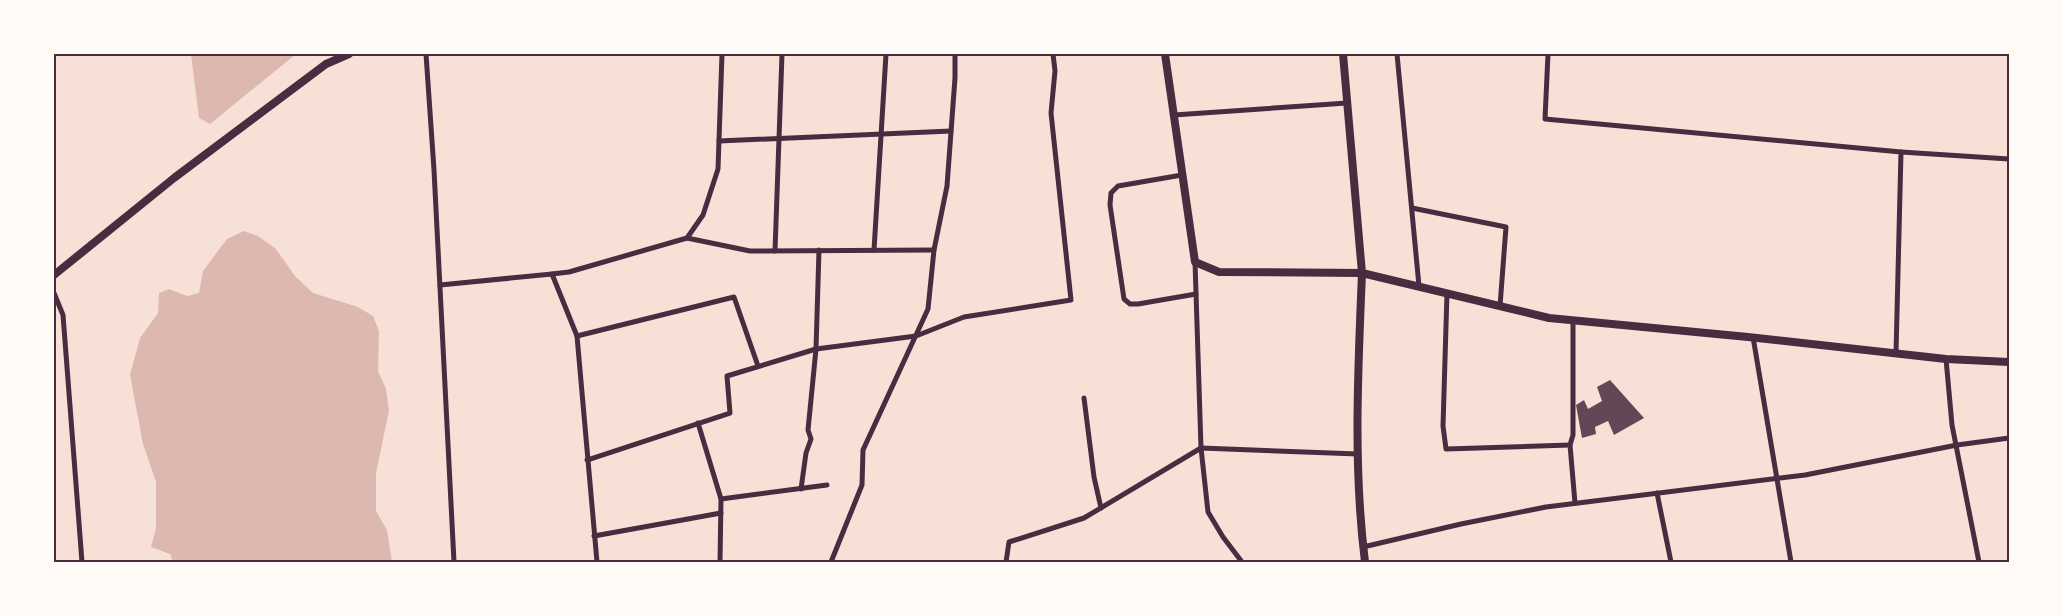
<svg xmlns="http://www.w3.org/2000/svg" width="2063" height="616" viewBox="0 0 2063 616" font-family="Inter,sans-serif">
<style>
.water{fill:#dcb8b0}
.building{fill:#644757}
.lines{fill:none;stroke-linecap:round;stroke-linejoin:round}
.minor{stroke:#4a2c40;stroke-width:5}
.tertiary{stroke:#4a2c40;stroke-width:8}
.neatline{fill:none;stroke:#4a2c40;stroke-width:2}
</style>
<rect width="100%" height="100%" fill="#f7e1d7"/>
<g class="water">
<path d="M 191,54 L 296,54 L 210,124 L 199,118 Z"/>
<path d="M 244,231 L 258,236 L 276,249 L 295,276 L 313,293 L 358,307 L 373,316 L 379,331 L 378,371 L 386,389 L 389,411 L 376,473 L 376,511 L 387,530 L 392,562 L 173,562 L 170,554 L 151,547 L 156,528 L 156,482 L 143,444 L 130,375 L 140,338 L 158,313 L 159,293 L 169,289 L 187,296 L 199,293 L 203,271 L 227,239 Z"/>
</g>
<path class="building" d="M 1610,380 L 1644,418 L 1614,435 L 1608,421 L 1595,427 L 1596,434 L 1582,438 L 1576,405 L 1584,400 L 1588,409 L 1602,401 L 1597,387 Z"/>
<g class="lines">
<g class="minor">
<path d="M 426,54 L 434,170 L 454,562"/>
<path d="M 1397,54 L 1419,286"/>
<path d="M 1548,54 L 1545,119 L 1901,152 L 1896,353"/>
<path d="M 1174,115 L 1347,103"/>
<path d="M 719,141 L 951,131"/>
<path d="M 1901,152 L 2009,159"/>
<path d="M 1182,175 L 1118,186 L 1111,193 L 1110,205 L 1124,299 L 1130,304 L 1138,304 L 1196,294"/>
<path d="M 1412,208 L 1506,227 L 1500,306"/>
<path d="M 687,238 L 750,251 L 934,250"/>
<path d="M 874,250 L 886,54"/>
<path d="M 775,251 L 782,54"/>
<path d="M 440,285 L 552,274"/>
<path d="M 54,293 L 63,315 L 82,562"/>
<path d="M 1447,293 L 1443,426 L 1446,449 L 1570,445"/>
<path d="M 1573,320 L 1573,435 L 1570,445 L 1575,503"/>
<path d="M 577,336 L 734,297 L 758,366"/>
<path d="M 1753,337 L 1791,562"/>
<path d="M 1946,359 L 1952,425 L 1979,562"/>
<path d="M 1084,398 L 1094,477 L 1101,508"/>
<path d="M 698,423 L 721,499"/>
<path d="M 587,460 L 730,413 L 727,376 L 816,349 L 916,336 L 964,317 L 1071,300 L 1051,113 L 1055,71 L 1053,54"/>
<path d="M 801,489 L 806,453 L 811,439 L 808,430 L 816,349 L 819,250"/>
<path d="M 1657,493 L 1671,562"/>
<path d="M 594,536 L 721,513"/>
<path d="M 1363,547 L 1461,524 L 1546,507 L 1805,475 L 1957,445 L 2009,438"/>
<path d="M 597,562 L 577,336 L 552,274 L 569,272 L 687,238 L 703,215 L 718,169 L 722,54"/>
<path d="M 720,562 L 721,499 L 827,485"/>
<path d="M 831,562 L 862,485 L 863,450 L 928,309 L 934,250 L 947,186 L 955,78 L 955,54"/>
<path d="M 1006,562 L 1009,542 L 1084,518 L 1201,448 L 1195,262"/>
<path d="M 1242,562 L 1223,537 L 1208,512 L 1201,448 L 1358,454"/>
</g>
<g class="tertiary">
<path d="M 1165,54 L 1195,262 L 1219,272 L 1362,273 C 1358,370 1353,466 1365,562"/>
<path d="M 1343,54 L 1362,273 L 1549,318 L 1748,337 L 1946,359 L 2009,362"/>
<path d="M 54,275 L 174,178 L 326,64 L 349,54"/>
</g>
</g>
<rect width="2063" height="616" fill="none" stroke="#fffaf5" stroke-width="110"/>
<rect x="55" y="55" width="1953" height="506" class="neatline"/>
</svg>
